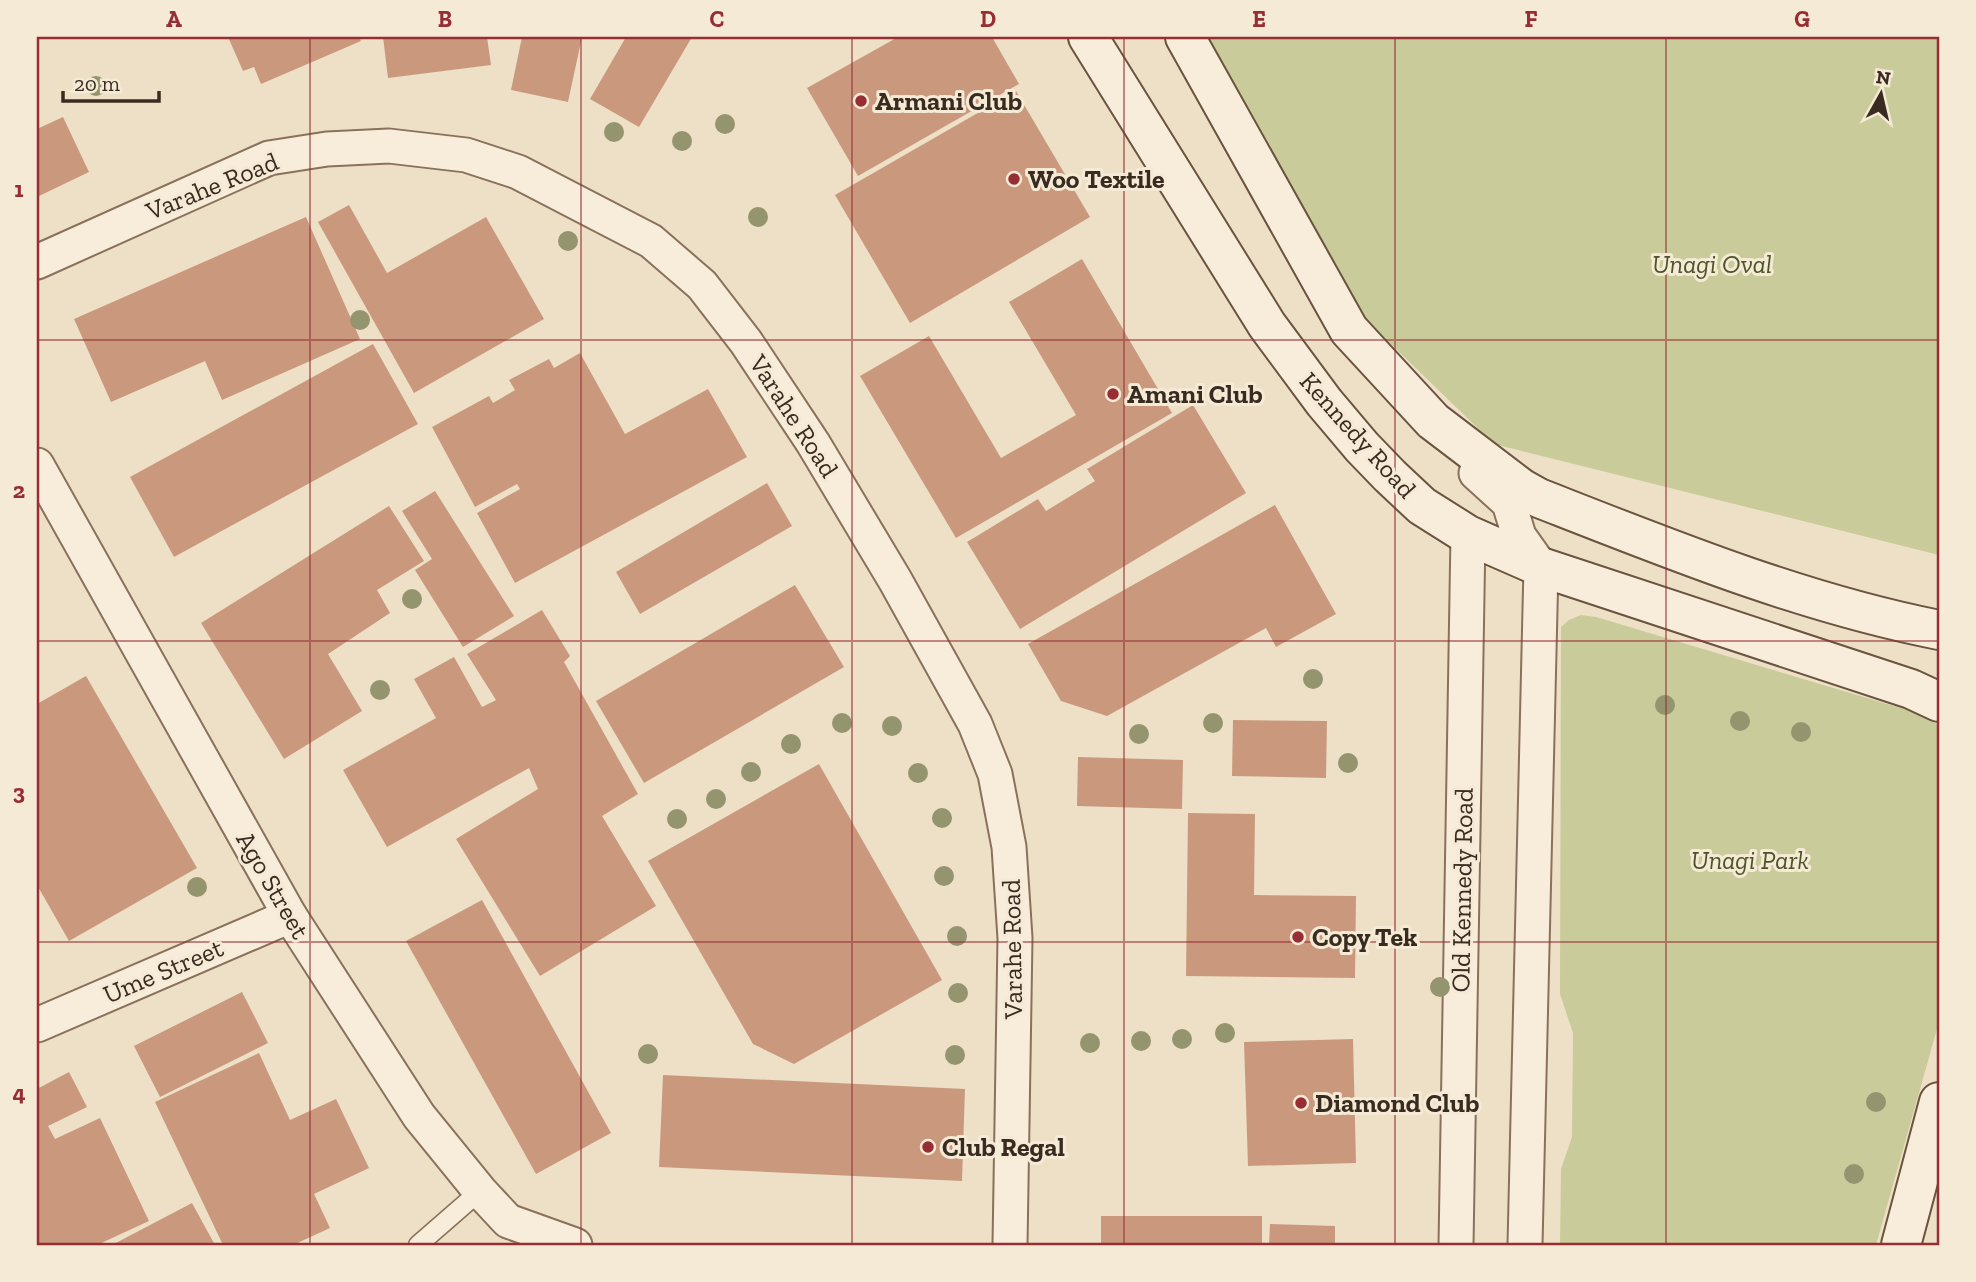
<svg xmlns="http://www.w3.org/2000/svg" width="1976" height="1282" viewBox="0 0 1976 1282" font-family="'Zilla Slab',serif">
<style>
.green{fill:#c9cb9a}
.building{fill:#ca997d}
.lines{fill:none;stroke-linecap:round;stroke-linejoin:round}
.lane-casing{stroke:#89715c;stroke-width:21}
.street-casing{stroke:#89715c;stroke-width:37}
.secondary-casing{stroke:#6a533f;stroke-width:42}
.lane{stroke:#f8edda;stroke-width:18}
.street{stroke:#f8edda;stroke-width:33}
.secondary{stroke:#f8edda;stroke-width:38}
.tree{fill:#94946f}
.grid{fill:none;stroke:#962e34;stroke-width:2;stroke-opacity:0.55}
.poi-dot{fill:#962e34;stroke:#f5ead6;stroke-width:2.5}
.labels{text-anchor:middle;stroke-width:6;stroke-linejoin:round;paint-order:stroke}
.poi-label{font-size:26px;font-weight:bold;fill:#392b20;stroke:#f5ead6;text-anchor:start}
.street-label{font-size:26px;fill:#392b20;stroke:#f5ead6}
.park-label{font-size:26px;font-style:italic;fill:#4c5527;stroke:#f5ead6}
.neatline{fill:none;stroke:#962e34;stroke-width:2.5}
.grid-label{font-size:23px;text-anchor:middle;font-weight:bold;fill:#962e34}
</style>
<rect width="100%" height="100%" fill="#ede0c6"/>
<g class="green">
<path d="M 1204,37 L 1939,37 L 1939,555 L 1494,444 L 1328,283 Z"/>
<path d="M 1581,615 L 1596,617 L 1924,715 L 1939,726 L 1939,1022 L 1876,1245 L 1560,1245 L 1561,1169 L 1572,1137 L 1573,1033 L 1560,994 L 1561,627 L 1569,620 Z"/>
</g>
<g class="building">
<path d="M 228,37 L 359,37 L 361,41 L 261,84 L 254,67 L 243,71 Z"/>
<path d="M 383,37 L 487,37 L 491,65 L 388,78 Z"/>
<path d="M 522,37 L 582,37 L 568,102 L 511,90 Z"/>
<path d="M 626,37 L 692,37 L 639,127 L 590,99 Z"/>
<path d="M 898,37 L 992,37 L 1019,84 L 858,176 L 807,88 Z"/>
<path d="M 1016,91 L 1090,217 L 910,323 L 835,195 Z"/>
<path d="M 63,117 L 89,172 L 37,197 L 37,129 Z"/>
<path d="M 349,205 L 387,273 L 486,217 L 544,319 L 414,393 L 318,222 Z"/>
<path d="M 306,217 L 360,339 L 222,400 L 205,361 L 111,402 L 74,319 Z"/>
<path d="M 1082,259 L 1172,413 L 956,538 L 860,376 L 929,336 L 1001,458 L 1076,415 L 1009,302 Z"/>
<path d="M 373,344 L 418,424 L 174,557 L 130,477 Z"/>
<path d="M 580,353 L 625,434 L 708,389 L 747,457 L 515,583 L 477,513 L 520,489 L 517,484 L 475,507 L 432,427 L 489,396 L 493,403 L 515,390 L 509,380 L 549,359 L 554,368 Z"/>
<path d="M 1193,405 L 1246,493 L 1020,629 L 967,542 L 1038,499 L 1046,511 L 1095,481 L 1087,469 Z"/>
<path d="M 767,483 L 792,526 L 640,614 L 616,572 Z"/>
<path d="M 435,491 L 514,616 L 463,647 L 415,570 L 432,559 L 402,511 Z"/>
<path d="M 1275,505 L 1336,614 L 1276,647 L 1266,628 L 1107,716 L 1061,701 L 1028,644 Z"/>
<path d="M 389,506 L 424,561 L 377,590 L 390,613 L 328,654 L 362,711 L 284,759 L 201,623 Z"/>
<path d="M 795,585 L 844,667 L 644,783 L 596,701 Z"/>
<path d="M 542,610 L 570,656 L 564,662 L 638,794 L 602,816 L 656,906 L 540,976 L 456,839 L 538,789 L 529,768 L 387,847 L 343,770 L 436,718 L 414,679 L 454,657 L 482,707 L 496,700 L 467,654 Z"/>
<path d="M 86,676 L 197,868 L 69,941 L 37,885 L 37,704 Z"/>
<path d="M 1233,720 L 1327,721 L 1326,778 L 1232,776 Z"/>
<path d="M 1078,757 L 1183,760 L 1182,809 L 1077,806 Z"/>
<path d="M 819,764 L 942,980 L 794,1064 L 753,1044 L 648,861 Z"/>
<path d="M 1188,813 L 1255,814 L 1254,895 L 1356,896 L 1355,978 L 1186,976 Z"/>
<path d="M 482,900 L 611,1133 L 536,1174 L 406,941 Z"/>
<path d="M 242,992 L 268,1043 L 160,1097 L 134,1046 Z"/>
<path d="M 1353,1039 L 1356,1163 L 1248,1166 L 1244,1042 Z"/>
<path d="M 259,1053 L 290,1120 L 336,1099 L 369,1168 L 314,1194 L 330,1228 L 293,1245 L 223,1245 L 155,1102 Z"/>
<path d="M 69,1072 L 87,1107 L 48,1126 L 55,1139 L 100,1118 L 149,1221 L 97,1245 L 38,1245 L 37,1089 Z"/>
<path d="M 663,1075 L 965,1089 L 962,1181 L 659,1167 Z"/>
<path d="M 192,1203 L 215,1245 L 112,1245 Z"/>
<rect x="1101" y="1216" width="161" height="29"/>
<path d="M 1270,1224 L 1335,1226 L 1335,1245 L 1269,1245 Z"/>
</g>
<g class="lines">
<defs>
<path id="lane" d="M 418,1245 L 480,1191"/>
<g id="street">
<path d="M 37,262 L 269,158 L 327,149 L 389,146 L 466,155 L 518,172 L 651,241 L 702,285 L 746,342 L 813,443 L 895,580 L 975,724 L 995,774 L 1009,847 L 1015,938 L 1010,1245"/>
<path d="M 37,465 L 290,916 L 419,1116 L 480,1191 L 508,1221 L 575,1245"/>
<path d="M 1476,473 L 1509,503 L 1519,536 L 1541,567 L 1525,1245"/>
<path d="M 37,1025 L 290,916"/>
<path d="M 1456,1245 L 1468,535"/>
</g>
<g id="secondary">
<path d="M 1088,37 L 1267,325 L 1324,402 L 1362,447 L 1390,476 L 1422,506 L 1468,535 L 1541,567 L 1911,689 L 1939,702"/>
<path d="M 1185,37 L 1349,330 L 1433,421 L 1521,488 L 1539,498 C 1669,549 1802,603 1939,630"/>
<path d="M 1901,1245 L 1939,1102"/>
</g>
</defs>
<use href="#lane" class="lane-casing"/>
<use href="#street" class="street-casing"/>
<use href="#secondary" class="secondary-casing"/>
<use href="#lane" class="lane"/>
<use href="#street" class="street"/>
<use href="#secondary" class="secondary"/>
</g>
<g class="tree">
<circle cx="96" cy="86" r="10"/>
<circle cx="725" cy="124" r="10"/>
<circle cx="614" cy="132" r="10"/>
<circle cx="682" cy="141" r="10"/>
<circle cx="758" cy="217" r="10"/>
<circle cx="568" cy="241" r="10"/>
<circle cx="360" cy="320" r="10"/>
<circle cx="412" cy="599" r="10"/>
<circle cx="1313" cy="679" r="10"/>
<circle cx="380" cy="690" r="10"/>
<circle cx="1665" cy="705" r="10"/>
<circle cx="1740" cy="721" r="10"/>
<circle cx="842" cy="723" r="10"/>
<circle cx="1213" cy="723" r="10"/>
<circle cx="892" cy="726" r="10"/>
<circle cx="1801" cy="732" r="10"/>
<circle cx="1139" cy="734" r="10"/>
<circle cx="791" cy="744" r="10"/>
<circle cx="1348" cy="763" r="10"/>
<circle cx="751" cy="772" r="10"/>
<circle cx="918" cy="773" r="10"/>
<circle cx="716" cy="799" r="10"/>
<circle cx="942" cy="818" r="10"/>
<circle cx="677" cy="819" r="10"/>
<circle cx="944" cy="876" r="10"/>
<circle cx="197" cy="887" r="10"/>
<circle cx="957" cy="936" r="10"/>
<circle cx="1440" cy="987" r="10"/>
<circle cx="958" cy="993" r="10"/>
<circle cx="1225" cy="1033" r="10"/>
<circle cx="1182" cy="1039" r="10"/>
<circle cx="1141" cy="1041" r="10"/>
<circle cx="1090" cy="1043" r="10"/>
<circle cx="648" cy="1054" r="10"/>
<circle cx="955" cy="1055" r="10"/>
<circle cx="1876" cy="1102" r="10"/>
<circle cx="1854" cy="1174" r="10"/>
</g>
<path class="grid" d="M 310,37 L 310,1245M 581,37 L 581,1245M 852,37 L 852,1245M 1124,37 L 1124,1245M 1395,37 L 1395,1245M 1666,37 L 1666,1245M 37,340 L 1939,340M 37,641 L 1939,641M 37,942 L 1939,942"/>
<g class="poi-dot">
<circle cx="861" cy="101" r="7"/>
<circle cx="1014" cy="179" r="7"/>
<circle cx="1113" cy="394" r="7"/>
<circle cx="1298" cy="937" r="7"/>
<circle cx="1301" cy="1103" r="7"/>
<circle cx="928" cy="1147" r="7"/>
</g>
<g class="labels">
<g class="poi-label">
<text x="875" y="110">Armani Club</text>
<text x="1028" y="188">Woo Textile</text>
<text x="1127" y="403">Amani Club</text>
<text x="1312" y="946">Copy Tek</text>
<text x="1315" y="1112">Diamond Club</text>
<text x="942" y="1156">Club Regal</text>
</g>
<g class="street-label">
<text transform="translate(212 186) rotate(-22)" y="9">Varahe Road</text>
<text transform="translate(794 416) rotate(57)" y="9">Varahe Road</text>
<text transform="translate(1358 435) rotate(48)" y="9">Kennedy Road</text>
<text transform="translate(273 885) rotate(60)" y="9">Ago Street</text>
<text transform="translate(1462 890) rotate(-89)" y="9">Old Kennedy Road</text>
<text transform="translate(1012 949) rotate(-91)" y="9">Varahe Road</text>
<text transform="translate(163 971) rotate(-23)" y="9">Ume Street</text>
</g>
<g class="park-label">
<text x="1712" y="273">Unagi Oval</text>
<text x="1750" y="869">Unagi Park</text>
</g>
</g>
<rect width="1976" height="1282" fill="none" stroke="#f5ead6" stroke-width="77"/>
<g transform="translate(1881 94) rotate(8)" stroke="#f5ead6" stroke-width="5" paint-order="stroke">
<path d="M0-5L12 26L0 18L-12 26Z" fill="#392b20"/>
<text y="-10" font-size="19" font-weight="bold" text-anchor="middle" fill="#392b20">N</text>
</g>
<path d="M63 91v10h96v-10" fill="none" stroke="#392b20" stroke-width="3.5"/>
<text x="74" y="91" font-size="21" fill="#392b20" stroke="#f5ead6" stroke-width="5" paint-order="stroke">20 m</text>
<rect x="38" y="38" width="1900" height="1206" class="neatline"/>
<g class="grid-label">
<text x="174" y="27">A</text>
<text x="445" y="27">B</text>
<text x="717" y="27">C</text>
<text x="988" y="27">D</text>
<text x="1259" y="27">E</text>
<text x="1531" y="27">F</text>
<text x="1802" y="27">G</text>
<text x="19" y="197">1</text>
<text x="19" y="498">2</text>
<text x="19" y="800">3</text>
<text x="19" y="1101">4</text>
</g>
</svg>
